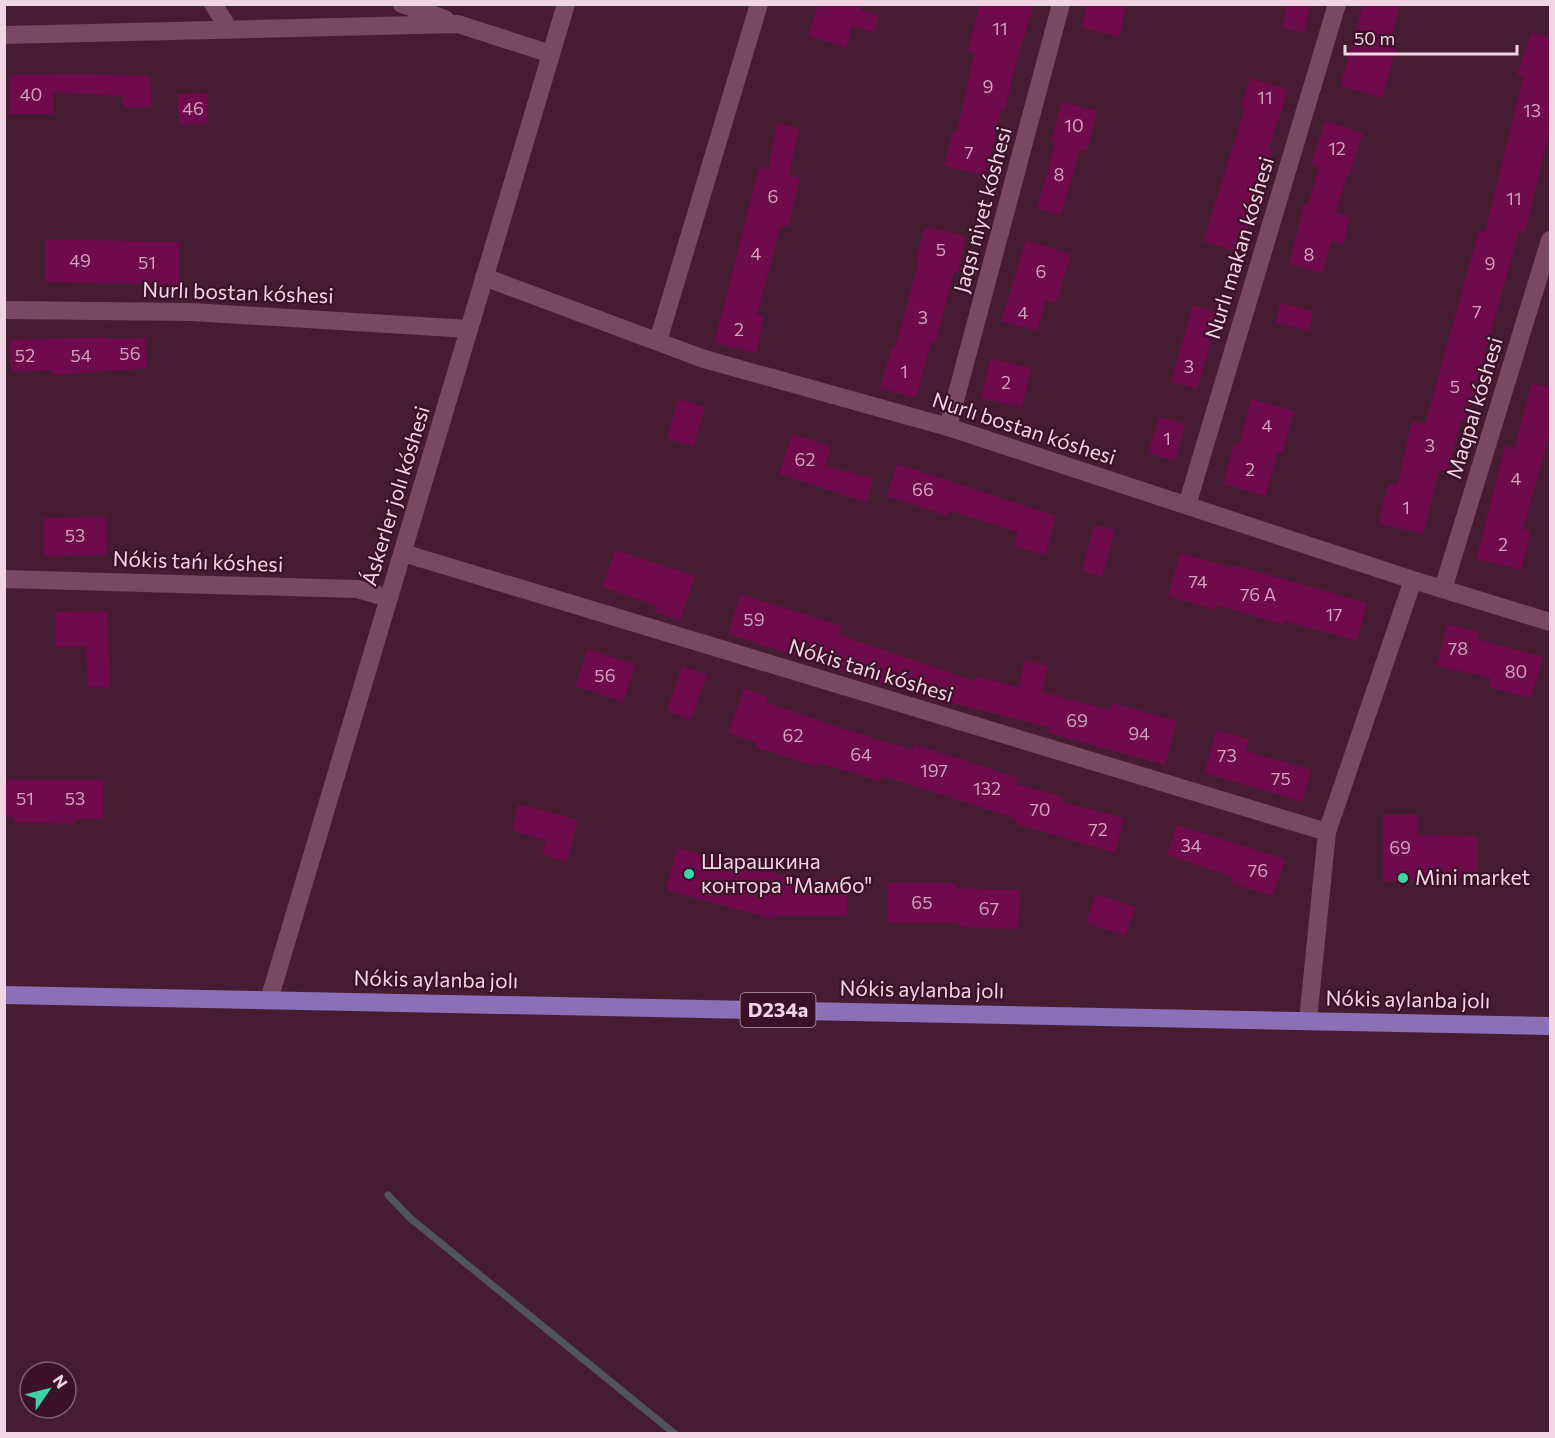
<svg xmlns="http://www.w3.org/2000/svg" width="1555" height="1438" viewBox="0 0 1555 1438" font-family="Commissioner,sans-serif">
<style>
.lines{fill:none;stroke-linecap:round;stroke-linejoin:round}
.stream{stroke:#50545e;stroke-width:7}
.building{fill:#6f0a4c}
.minor{stroke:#784962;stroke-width:18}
.major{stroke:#8b70b8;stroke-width:18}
.poi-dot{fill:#3ad4a5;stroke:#3b1129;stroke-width:2}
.labels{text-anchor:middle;stroke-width:4.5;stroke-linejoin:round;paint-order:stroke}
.number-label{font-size:18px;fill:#d1a2bd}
.shield{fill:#3b1129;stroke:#bb9aab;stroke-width:1.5}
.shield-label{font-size:20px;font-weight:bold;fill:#f2d5e3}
.street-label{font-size:21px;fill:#f2d5e3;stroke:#3b1129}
.poi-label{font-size:21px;fill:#f2d5e3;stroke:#3b1129;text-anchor:start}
</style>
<rect width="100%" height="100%" fill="#461c33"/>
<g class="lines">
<path class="stream" d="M 388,1195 L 410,1218 L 675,1434"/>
</g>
<g class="building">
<path d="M 818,4 L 863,4 L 861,10 L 879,16 L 874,32 L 852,26 L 846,48 L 808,36 Z"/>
<path d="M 980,4 L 1034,4 L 1015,66 L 1005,110 L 1001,109 L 986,176 L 944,166 L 953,130 L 957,131 L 974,54 L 967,52 Z"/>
<path d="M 1087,4 L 1109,4 L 1126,8 L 1119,37 L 1081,28 Z"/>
<path d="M 1287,4 L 1310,4 L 1304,33 L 1282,27 Z"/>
<path d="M 1363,4 L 1400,4 L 1389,47 L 1396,49 L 1382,98 L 1340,86 Z"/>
<path d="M 1531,32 L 1551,39 L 1551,124 L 1525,232 L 1519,231 L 1466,420 L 1461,419 L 1448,472 L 1439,470 L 1423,534 L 1378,523 L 1388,483 L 1397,485 L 1412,421 L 1425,424 L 1479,230 L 1485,232 L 1523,77 L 1517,75 Z"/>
<path d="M 82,74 L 150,76 L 151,107 L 123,108 L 122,96 L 53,92 L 53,114 L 9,114 L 9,75 Z"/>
<path d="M 1250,78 L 1288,90 L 1269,148 L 1273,150 L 1240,253 L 1203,241 L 1245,108 L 1241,106 Z"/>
<path d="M 207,93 L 208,124 L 179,125 L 178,94 Z"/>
<path d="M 1061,102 L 1097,111 L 1087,151 L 1080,149 L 1061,215 L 1037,209 L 1055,143 L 1051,142 Z"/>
<path d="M 1325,121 L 1363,133 L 1349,176 L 1347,175 L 1336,213 L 1350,217 L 1343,244 L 1331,241 L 1322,273 L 1289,264 L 1304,204 L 1308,205 L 1319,167 L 1311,164 Z"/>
<path d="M 777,123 L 799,128 L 789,175 L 800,178 L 788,227 L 781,225 L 757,315 L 764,316 L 756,353 L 714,343 L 759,167 L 768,169 Z"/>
<path d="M 924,227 L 966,236 L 958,273 L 954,272 L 935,343 L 931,342 L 916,398 L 880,388 L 892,346 L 895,347 L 918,264 L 916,263 Z"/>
<path d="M 45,239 L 179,242 L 179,285 L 45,282 Z"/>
<path d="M 1026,240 L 1071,254 L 1056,303 L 1046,300 L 1037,331 L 1001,321 Z"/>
<path d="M 1280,303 L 1313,311 L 1309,331 L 1276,323 Z"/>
<path d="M 1193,305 L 1219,313 L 1197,389 L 1171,382 Z"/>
<path d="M 108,337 L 108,339 L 145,338 L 147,368 L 53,375 L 53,370 L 11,372 L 10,340 Z"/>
<path d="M 990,359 L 1031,368 L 1022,407 L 981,398 Z"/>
<path d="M 1532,383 L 1551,388 L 1551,429 L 1523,529 L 1531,531 L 1521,570 L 1476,559 L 1505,446 L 1514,448 Z"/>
<path d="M 678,399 L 705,407 L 694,446 L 667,439 Z"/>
<path d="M 1251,399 L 1294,411 L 1282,453 L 1278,452 L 1265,496 L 1223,484 L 1234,443 L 1239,444 Z"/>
<path d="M 1159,417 L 1185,424 L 1175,461 L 1148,453 Z"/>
<path d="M 792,434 L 831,446 L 825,466 L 873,478 L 867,503 L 779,474 Z"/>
<path d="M 897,464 L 1056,516 L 1045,555 L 1014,547 L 1018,532 L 950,511 L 948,516 L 887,496 Z"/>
<path d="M 106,516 L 107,555 L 44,557 L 43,518 Z"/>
<path d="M 1094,525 L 1115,530 L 1102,577 L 1082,571 Z"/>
<path d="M 615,550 L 695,576 L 680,621 L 655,612 L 657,606 L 602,587 Z"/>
<path d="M 1180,553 L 1232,568 L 1233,565 L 1367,603 L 1357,641 L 1284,621 L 1283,625 L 1217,605 L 1215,610 L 1168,596 Z"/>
<path d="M 740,594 L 842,626 L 839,635 L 975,681 L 976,676 L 1018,687 L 1025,660 L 1048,666 L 1042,692 L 1110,710 L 1112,703 L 1177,721 L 1165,765 L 1048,733 L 1050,728 L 948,702 L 947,705 L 884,682 L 883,685 L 728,634 Z"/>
<path d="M 107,611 L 110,687 L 88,687 L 86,646 L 56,647 L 55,612 Z"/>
<path d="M 1447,624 L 1479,632 L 1477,639 L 1543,657 L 1531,698 L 1488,687 L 1491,678 L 1437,666 Z"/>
<path d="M 588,649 L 635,665 L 623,702 L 575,686 Z"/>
<path d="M 682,666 L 707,675 L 691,720 L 667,711 Z"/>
<path d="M 744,688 L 768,697 L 766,702 L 831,725 L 913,750 L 914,745 L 964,760 L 1018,778 L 1016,784 L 1063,797 L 1062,802 L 1124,818 L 1115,853 L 1016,824 L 1017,819 L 882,776 L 880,781 L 819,763 L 817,767 L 755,747 L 757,743 L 728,733 Z"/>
<path d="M 1216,730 L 1249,739 L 1246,751 L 1311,770 L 1302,802 L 1204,773 Z"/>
<path d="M 4,780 L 103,780 L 103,819 L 75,819 L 75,824 L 14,822 L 14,817 L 4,817 Z"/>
<path d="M 518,804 L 578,820 L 567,862 L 542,855 L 546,840 L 512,831 Z"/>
<path d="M 1383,815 L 1417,815 L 1417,835 L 1478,836 L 1478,874 L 1461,874 L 1462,878 L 1417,878 L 1417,881 L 1383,881 Z"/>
<path d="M 1177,825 L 1285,859 L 1273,896 L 1230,883 L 1232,877 L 1167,855 Z"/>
<path d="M 677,848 L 800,880 L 847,879 L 847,916 L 773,916 L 772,919 L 666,890 Z"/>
<path d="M 888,883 L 955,883 L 955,888 L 1020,890 L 1018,929 L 959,927 L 959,923 L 888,923 Z"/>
<path d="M 1096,894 L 1135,907 L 1125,936 L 1086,923 Z"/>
</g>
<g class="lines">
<g class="minor">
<path d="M 213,4 L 229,29"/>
<path d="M 402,4 L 445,19"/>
<path d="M 4,35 L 458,24 L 551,54"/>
<path d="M 484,277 L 704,359 L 948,427 L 1413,580 L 1550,622"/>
<path d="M 4,310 L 192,312 L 469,329"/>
<path d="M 658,341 L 759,4"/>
<path d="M 948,427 L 1061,4"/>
<path d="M 1187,505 L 1337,4"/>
<path d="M 403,553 L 1327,832"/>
<path d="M 4,579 L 357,589 L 389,598"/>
<path d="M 1443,589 L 1550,240"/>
<path d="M 269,1000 L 566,4"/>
<path d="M 1308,1020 L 1327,832 L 1413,580"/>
</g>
<path class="major" d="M 4,995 L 1550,1026"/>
</g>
<g class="poi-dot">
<circle cx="689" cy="874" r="6"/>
<circle cx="1403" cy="878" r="6"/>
</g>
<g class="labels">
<g class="number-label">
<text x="1000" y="35">11</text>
<text x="988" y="93">9</text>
<text x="31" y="101">40</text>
<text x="1265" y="104">11</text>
<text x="193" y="115">46</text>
<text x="1532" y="117">13</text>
<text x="1074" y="132">10</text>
<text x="1337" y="155">12</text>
<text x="969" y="159">7</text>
<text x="1059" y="181">8</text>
<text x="773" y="203">6</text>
<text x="1514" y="205">11</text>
<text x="941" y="256">5</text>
<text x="756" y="260">4</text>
<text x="1309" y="261">8</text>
<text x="80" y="267">49</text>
<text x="147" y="269">51</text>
<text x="1490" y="270">9</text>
<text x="1041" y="278">6</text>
<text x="1477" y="318">7</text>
<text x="1023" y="319">4</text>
<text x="923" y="324">3</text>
<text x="739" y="336">2</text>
<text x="130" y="360">56</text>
<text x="25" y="362">52</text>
<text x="81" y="362">54</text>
<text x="1189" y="373">3</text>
<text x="904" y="378">1</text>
<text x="1006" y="389">2</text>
<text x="1455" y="393">5</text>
<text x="1267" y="432">4</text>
<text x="1167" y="445">1</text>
<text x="1430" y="452">3</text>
<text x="805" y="466">62</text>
<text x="1250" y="476">2</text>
<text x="1516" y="485">4</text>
<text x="923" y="496">66</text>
<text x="1406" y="514">1</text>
<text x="75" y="542">53</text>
<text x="1503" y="551">2</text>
<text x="1198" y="588">74</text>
<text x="1258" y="601">76 А</text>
<text x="1334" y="621">17</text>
<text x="754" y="626">59</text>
<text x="1458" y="655">78</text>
<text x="1516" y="678">80</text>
<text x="605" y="682">56</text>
<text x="1077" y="727">69</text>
<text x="1139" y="740">94</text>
<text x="793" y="742">62</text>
<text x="861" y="761">64</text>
<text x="1227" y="762">73</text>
<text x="934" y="777">197</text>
<text x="1281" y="785">75</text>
<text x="987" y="795">132</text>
<text x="25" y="805">51</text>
<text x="75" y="805">53</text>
<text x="1040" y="816">70</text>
<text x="1098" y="836">72</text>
<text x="1191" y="852">34</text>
<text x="1400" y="854">69</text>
<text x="1258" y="877">76</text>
<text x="922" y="909">65</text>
<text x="989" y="915">67</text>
</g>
<rect class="shield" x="740.5" y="993" width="75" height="34" rx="4.5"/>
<g class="shield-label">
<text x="778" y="1017">D234a</text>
</g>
<g class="street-label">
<text transform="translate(983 210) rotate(-75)" y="7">Jaqsı niyet kóshesi</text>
<text transform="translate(1240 248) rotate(-73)" y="7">Nurlı makan kóshesi</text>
<text transform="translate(238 293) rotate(2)" y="7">Nurlı bostan kóshesi</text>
<text transform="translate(1475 408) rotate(-73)" y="7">Maqpal kóshesi</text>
<text transform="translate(1024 429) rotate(18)" y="7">Nurlı bostan kóshesi</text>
<text transform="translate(396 496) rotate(-73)" y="7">Áskerler jolı kóshesi</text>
<text transform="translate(198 562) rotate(2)" y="7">Nókis tańı kóshesi</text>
<text transform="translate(871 671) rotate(17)" y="7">Nókis tańı kóshesi</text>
<text transform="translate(436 980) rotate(1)" y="7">Nókis aylanba jolı</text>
<text transform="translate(922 990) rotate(1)" y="7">Nókis aylanba jolı</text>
<text transform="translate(1408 1000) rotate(1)" y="7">Nókis aylanba jolı</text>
</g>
<g class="poi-label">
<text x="701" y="869">Шарашкина<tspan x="701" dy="24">контора "Мамбо"</tspan></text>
<text x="1415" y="885">Mini market</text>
</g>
</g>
<rect width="1555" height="1438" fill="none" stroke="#f2d5e3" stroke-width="12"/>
<g transform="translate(48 1390) rotate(55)"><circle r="28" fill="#3b1129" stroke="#845f73" stroke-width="1.5"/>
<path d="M0-4.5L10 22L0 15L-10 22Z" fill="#3ad4a5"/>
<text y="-9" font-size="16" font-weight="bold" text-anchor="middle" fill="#f2d5e3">N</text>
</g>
<path d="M1345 45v9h172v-9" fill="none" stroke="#f2d5e3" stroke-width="3"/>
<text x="1354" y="45" font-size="18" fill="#f2d5e3" stroke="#3b1129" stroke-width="4.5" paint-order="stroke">50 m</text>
</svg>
